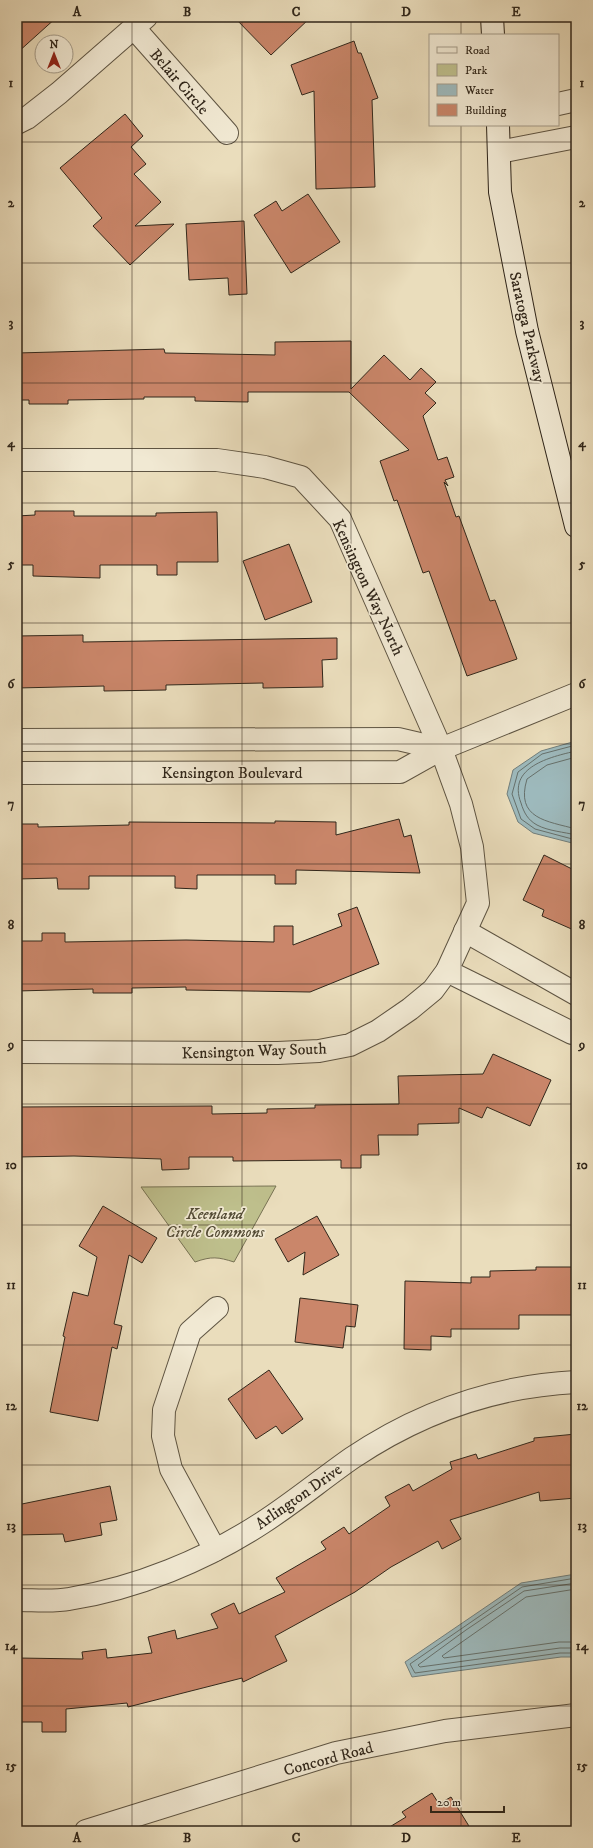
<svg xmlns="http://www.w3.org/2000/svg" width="593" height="1848" viewBox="0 0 593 1848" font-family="'IM FELL DW Pica',serif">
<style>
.green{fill:#bebf8c;stroke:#777253}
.water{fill:#9db9bc;stroke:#717e7b}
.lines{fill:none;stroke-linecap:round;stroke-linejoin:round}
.shore{stroke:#66706b;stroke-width:1}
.building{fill:#ca866a;stroke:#30261a}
.street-casing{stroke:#5e5442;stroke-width:24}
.secondary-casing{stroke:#30261a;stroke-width:24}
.street{stroke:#f1e9d3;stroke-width:22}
.secondary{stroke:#f1e9d3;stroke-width:22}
.grid{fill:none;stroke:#30261a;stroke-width:1;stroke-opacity:0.55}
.labels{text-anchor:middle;stroke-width:3.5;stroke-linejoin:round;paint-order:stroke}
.street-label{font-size:16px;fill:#30261a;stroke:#f1e9d3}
.park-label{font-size:16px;font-style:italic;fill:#544c36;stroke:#f1e9d3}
.neatline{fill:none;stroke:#30261a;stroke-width:1.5}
.grid-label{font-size:13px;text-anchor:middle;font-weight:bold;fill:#30261a}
</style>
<rect width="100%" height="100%" fill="#eaddbc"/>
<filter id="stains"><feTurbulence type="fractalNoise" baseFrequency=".005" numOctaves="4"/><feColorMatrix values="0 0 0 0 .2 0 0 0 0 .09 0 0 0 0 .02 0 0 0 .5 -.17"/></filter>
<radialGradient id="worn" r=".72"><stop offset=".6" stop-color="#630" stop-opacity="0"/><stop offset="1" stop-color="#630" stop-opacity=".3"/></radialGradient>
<path class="green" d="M 276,1186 L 234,1262 C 218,1257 212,1256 195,1262 L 141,1187 Z"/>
<g class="water">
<path d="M 576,741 L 576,844 L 533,833 L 518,822 L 507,794 L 513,770 L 541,751 Z"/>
<path d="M 576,1574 L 576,1657 L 561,1657 L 412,1677 L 405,1662 L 521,1583 Z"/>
</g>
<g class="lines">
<g class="shore">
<path d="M 576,745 L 542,754 L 518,772 L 512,794 L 521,819 L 535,829 L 576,840"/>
<path d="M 576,751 C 550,757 507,767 521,803 C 524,813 528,820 537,825 C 548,831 564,832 576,835"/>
<path d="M 576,757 L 547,765 L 527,779 C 515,819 547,821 576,829"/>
<path d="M 576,1578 L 522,1587 L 410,1664 L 415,1673 L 560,1653 L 576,1653"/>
<path d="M 576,1583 L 524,1591 L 466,1630 L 418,1665 L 420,1667 L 560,1648 L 576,1648"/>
<path d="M 576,1589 L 526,1597 L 442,1656 L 444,1658 L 559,1642 L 576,1642"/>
</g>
</g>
<g class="building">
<path d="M 17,17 L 57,17 L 17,53 Z"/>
<path d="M 234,17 L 311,17 L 271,55 Z"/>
<path d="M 354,41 L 358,53 L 361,53 L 378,98 L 372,100 L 375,187 L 316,189 L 314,91 L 302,95 L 291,65 Z"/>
<path d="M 125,114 L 143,136 L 131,147 L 146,164 L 134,174 L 161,202 L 135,226 L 174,224 L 130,265 L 93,226 L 102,218 L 60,168 Z"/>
<path d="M 308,194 L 340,242 L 291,273 L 254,215 L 276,201 L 282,211 Z"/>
<path d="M 244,221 L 247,294 L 229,295 L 228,278 L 189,280 L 186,224 Z"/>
<path d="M 351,341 L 351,389 L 384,355 L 410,380 L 421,368 L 436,382 L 425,393 L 436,403 L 423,416 L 438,460 L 447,457 L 454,477 L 445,480 L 448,486 L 444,482 L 456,517 L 459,516 L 490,601 L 495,600 L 517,659 L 467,676 L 429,571 L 423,573 L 397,500 L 394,501 L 380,461 L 409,450 L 349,392 L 248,392 L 248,402 L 195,401 L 195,397 L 144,397 L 144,399 L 68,400 L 68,404 L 29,404 L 29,400 L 17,400 L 17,353 L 164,349 L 165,353 L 275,355 L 275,342 Z"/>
<path d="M 35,511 L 74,511 L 74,516 L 156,516 L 156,513 L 217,512 L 218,562 L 177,562 L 177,575 L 157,575 L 157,565 L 100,565 L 100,578 L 33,576 L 33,565 L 17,565 L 17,516 L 35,515 Z"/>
<path d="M 289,544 L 312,602 L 265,620 L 243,561 Z"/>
<path d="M 83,635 L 83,642 L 337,638 L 337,659 L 322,660 L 323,687 L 263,688 L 263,683 L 166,685 L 166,690 L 104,691 L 104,686 L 17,688 L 17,636 Z"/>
<path d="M 399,819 L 404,837 L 411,835 L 420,873 L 296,870 L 296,884 L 275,884 L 275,875 L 197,875 L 197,889 L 175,888 L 175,876 L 89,876 L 89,889 L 58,889 L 57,878 L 17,879 L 17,824 L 38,824 L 38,827 L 129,825 L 129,822 L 275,823 L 275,821 L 336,822 L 336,835 Z"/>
<path d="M 544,855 L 576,871 L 576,931 L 542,916 L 544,910 L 523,900 Z"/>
<path d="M 357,907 L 379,964 L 310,992 L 186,990 L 186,987 L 132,988 L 132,993 L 93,993 L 93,989 L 17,991 L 17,941 L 42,941 L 42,933 L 65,933 L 65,942 L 186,940 L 274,942 L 274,926 L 293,926 L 293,945 L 342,926 L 338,914 Z"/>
<path d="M 493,1054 L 551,1080 L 530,1126 L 487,1107 L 482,1118 L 459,1108 L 459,1123 L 418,1124 L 418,1135 L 378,1135 L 379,1155 L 361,1155 L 361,1168 L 341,1168 L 341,1160 L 233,1161 L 233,1157 L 189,1157 L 189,1169 L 162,1170 L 161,1159 L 74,1156 L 17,1157 L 17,1107 L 212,1106 L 212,1114 L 267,1113 L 267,1109 L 315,1108 L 315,1105 L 399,1104 L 398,1076 L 483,1074 Z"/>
<path d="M 103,1206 L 157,1238 L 142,1263 L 129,1255 L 114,1324 L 122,1326 L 117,1349 L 112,1347 L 98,1421 L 50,1412 L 65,1337 L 63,1336 L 73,1292 L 88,1296 L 97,1257 L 79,1246 Z"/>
<path d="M 317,1216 L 339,1255 L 303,1275 L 305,1252 L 288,1262 L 275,1239 Z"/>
<path d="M 536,1267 L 576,1267 L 576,1315 L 519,1315 L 519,1329 L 451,1329 L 451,1337 L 431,1336 L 431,1350 L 404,1349 L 405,1281 L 471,1283 L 471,1277 L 490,1277 L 490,1271 L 536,1270 Z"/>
<path d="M 300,1298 L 358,1305 L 355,1327 L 346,1326 L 343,1348 L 295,1342 Z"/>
<path d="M 269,1370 L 303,1419 L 282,1434 L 276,1426 L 256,1439 L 228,1399 Z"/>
<path d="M 576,1434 L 576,1498 L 540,1501 L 539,1492 L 450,1520 L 461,1539 L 442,1549 L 438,1541 L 391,1567 L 355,1592 L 275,1636 L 287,1661 L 243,1682 L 242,1678 L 128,1707 L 127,1703 L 66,1709 L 66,1732 L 42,1732 L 42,1722 L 17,1722 L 18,1658 L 83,1659 L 82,1652 L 106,1649 L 107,1658 L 152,1653 L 148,1637 L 175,1630 L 177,1639 L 218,1628 L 211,1614 L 234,1603 L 239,1614 L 285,1592 L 276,1578 L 326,1549 L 321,1542 L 344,1527 L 349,1534 L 390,1506 L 385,1497 L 409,1484 L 413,1491 L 452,1469 L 450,1462 L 476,1454 L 478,1459 L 534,1441 L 534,1438 Z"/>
<path d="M 110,1486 L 117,1520 L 100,1523 L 102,1535 L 65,1542 L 63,1534 L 17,1535 L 17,1505 Z"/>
<path d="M 432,1793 L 439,1804 L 451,1797 L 472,1831 L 383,1831 L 406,1817 L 402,1812 Z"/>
</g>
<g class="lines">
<defs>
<g id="street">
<path d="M 134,28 L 227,133"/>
<path d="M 558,104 L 576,100"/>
<path d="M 17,123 L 27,118 L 59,93 L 146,17"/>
<path d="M 499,152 L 576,137"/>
<path d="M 17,460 L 217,460 L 265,467 L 301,477 L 340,519 L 441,749 L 461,804 L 472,847 L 478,903 L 447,971 L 433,990 L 410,1009 L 378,1031 L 350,1045 L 319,1051 L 278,1053 L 17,1052"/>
<path d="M 17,740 L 398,739 L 441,749"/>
<path d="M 17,773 L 400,772 L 441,749 L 576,694"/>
<path d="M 465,931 L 576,994"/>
<path d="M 447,971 L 572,1033 L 576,1033"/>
<path d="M 215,1550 L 171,1469 L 163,1436 L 164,1410 L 190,1332 L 217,1308"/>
<path d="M 17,1600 C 34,1600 53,1602 69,1599 C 137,1588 205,1560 262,1523 C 293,1503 322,1479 352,1458 C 419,1413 495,1386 576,1382"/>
<path d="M 86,1831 L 336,1753 L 445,1731 L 576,1715"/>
</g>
<g id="secondary">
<path d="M 492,17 L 493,35"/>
<path d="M 498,125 L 500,192 L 527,331 L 576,526"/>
</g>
</defs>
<use href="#street" class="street-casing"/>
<use href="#secondary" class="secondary-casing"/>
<use href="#street" class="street"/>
<use href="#secondary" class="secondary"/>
</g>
<path class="grid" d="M 132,17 L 132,1831M 242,17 L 242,1831M 351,17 L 351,1831M 461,17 L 461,35M 461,125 L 461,1831M 17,142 L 576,142M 17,263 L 576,263M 17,383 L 576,383M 17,503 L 576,503M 17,623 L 576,623M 17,744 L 576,744M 17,864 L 576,864M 17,984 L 576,984M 17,1104 L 576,1104M 17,1225 L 576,1225M 17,1345 L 576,1345M 17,1465 L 576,1465M 17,1585 L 576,1585M 17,1706 L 576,1706"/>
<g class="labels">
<g class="street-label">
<text transform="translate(180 81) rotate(49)" y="6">Belair Circle</text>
<text transform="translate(528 327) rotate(77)" y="6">Saratoga Parkway</text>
<text transform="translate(369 587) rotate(65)" y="6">Kensington Way North</text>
<text x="232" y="778">Kensington Boulevard</text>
<text transform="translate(254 1050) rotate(-2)" y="6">Kensington Way South</text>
<text transform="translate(298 1496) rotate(-35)" y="6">Arlington Drive</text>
<text transform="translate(328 1758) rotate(-15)" y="6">Concord Road</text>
</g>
<g class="park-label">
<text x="215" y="1219">Keenland<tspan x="215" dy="18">Circle Commons</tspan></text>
</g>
</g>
<rect width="593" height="1848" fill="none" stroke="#eaddbc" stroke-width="44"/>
<rect x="429" y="34" width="130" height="92" fill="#f1e9d3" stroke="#a49b89"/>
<rect x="437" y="47" width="20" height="6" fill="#f1e9d3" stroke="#a49b89"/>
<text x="465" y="54" font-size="12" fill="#30261a">Road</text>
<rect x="437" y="64" width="20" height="12" fill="#bebf8c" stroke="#a49b89"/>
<text x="465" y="74" font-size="12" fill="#30261a">Park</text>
<rect x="437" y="84" width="20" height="12" fill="#9db9bc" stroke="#a49b89"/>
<text x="465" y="94" font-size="12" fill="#30261a">Water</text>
<rect x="437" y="104" width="20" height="12" fill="#ca866a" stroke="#a49b89"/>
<text x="465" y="114" font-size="12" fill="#30261a">Building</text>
<g transform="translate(54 54)"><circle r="19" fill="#f1e9d3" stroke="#a49b89"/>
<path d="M0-3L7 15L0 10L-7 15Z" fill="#8f2418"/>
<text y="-6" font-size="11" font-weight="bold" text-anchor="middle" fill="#30261a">N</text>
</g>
<path d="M431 1806v6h73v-6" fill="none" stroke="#30261a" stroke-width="2"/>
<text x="437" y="1806" font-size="12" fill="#30261a" stroke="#f1e9d3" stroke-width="3" paint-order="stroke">20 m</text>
<rect x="22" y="22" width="549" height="1804" class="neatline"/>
<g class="grid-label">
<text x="77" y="16">A</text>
<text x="187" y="16">B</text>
<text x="296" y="16">C</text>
<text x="406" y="16">D</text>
<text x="516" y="16">E</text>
<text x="11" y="87">1</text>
<text x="582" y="87">1</text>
<text x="11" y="207">2</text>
<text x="582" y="207">2</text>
<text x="11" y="327">3</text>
<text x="582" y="327">3</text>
<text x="11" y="447">4</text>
<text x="582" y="447">4</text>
<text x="11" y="568">5</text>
<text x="582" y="568">5</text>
<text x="11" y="688">6</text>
<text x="582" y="688">6</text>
<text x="11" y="808">7</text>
<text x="582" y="808">7</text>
<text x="11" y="929">8</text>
<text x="582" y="929">8</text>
<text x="11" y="1049">9</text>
<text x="582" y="1049">9</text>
<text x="11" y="1169">10</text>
<text x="582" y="1169">10</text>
<text x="11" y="1289">11</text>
<text x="582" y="1289">11</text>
<text x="11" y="1410">12</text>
<text x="582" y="1410">12</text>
<text x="11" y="1530">13</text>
<text x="582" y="1530">13</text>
<text x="11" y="1650">14</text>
<text x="582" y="1650">14</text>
<text x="11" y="1770">15</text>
<text x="582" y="1770">15</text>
<text x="77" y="1842">A</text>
<text x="187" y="1842">B</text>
<text x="296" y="1842">C</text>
<text x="406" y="1842">D</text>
<text x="516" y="1842">E</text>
</g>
<rect width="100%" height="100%" filter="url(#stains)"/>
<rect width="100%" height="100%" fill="url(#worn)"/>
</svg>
